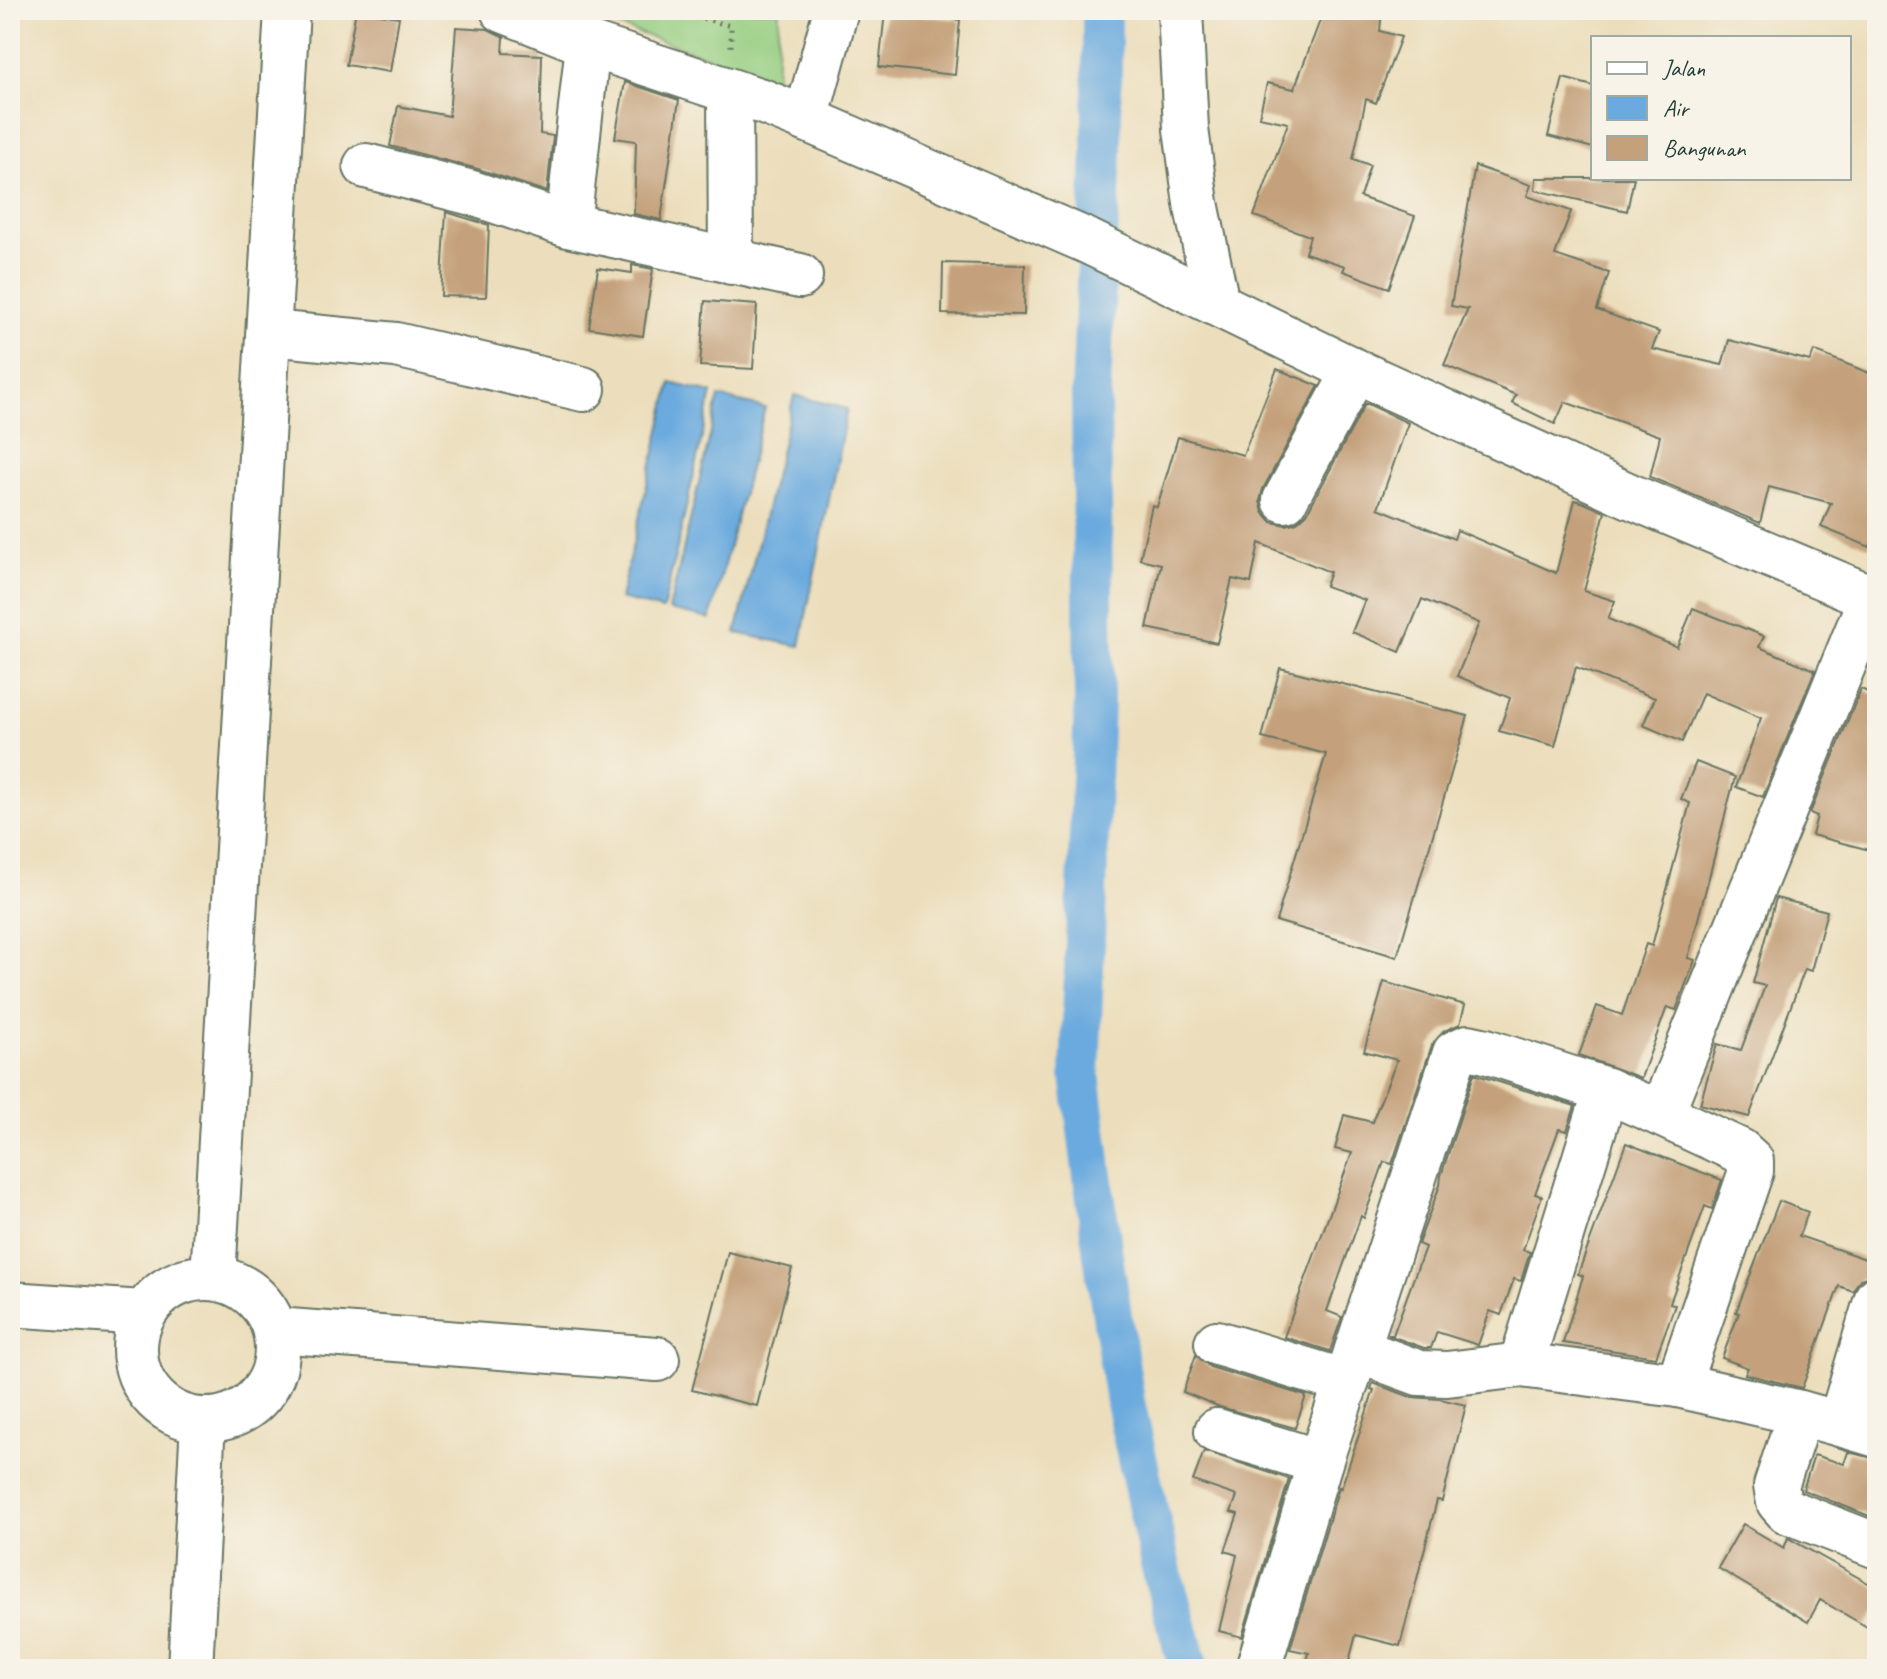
<svg xmlns="http://www.w3.org/2000/svg" width="1887" height="1679" viewBox="0 0 1887 1679" font-family="Caveat,sans-serif">
<style>
.green{fill:#96ce81;stroke:#5a865a;stroke-width:2}
.water{fill:#6baade;stroke:#457489;stroke-width:2}
.lines{fill:none;stroke-linecap:round;stroke-linejoin:round}
.canal{stroke:#6baade;stroke-width:40}
.building{fill:#c4a17b}
.minor-casing{stroke:#677564;stroke-width:48}
.path{stroke:#677564;stroke-width:5;stroke-dasharray:2 6;stroke-linecap:butt}
.minor{stroke:#fff;stroke-width:44}
</style>
<rect width="100%" height="100%" fill="#f7f3e8"/>
<filter id="ink" filterUnits="userSpaceOnUse"><feTurbulence type="fractalNoise" baseFrequency=".0125" numOctaves="2"/><feDisplacementMap in="SourceGraphic" scale="16" xChannelSelector="R" yChannelSelector="G"/><feConvolveMatrix kernelMatrix="1 2 1 2 8 2 1 2 1" color-interpolation-filters="sRGB"/></filter>
<filter id="wash" filterUnits="userSpaceOnUse"><feTurbulence type="fractalNoise" baseFrequency=".006" numOctaves="4" result="noise"/><feDisplacementMap in="SourceGraphic" scale="32" xChannelSelector="R" yChannelSelector="G"/><feGaussianBlur stdDeviation="1.8" result="paint"/><feColorMatrix in="noise" values="0 0 0 0 0 0 0 0 0 0 0 0 0 0 0 0 0 1.4 0 .05"/><feComposite in="paint" operator="in"/></filter>
<g filter="url(#wash)">
<rect width="100%" height="100%" fill="#ecdebc"/>
<path class="green" d="M 572,10 L 779,10 L 776,80 Z"/>
<g class="water">
<path d="M 671,383 L 712,393 L 663,610 L 620,599 Z"/>
<path d="M 794,395 L 847,409 L 800,646 L 736,633 Z"/>
<path d="M 719,397 L 765,408 L 710,619 L 669,610 Z"/>
</g>
<g class="lines">
<path class="canal" d="M 1102,10 L 1102,152 L 1091,393 L 1094,701 L 1080,1075 L 1103,1255 L 1125,1402 L 1161,1568 L 1189,1669"/>
</g>
<g id="blocks">
<g class="building">
<path d="M 356,10 L 399,17 L 390,72 L 346,65 Z"/>
<path d="M 1324,10 L 1382,10 L 1380,31 L 1401,37 L 1376,103 L 1366,99 L 1353,159 L 1370,165 L 1360,197 L 1415,216 L 1389,288 L 1343,271 L 1345,266 L 1305,253 L 1310,236 L 1254,216 L 1288,123 L 1259,117 L 1267,83 L 1294,89 Z"/>
<path d="M 885,12 L 960,20 L 955,75 L 879,67 Z"/>
<path d="M 456,27 L 488,29 L 504,37 L 503,53 L 542,55 L 540,134 L 553,136 L 547,192 L 478,169 L 390,146 L 398,106 L 449,116 Z"/>
<path d="M 1563,78 L 1593,86 L 1593,148 L 1548,136 Z"/>
<path d="M 625,82 L 679,100 L 661,220 L 634,214 L 636,141 L 615,138 Z"/>
<path d="M 1475,166 L 1531,185 L 1527,196 L 1571,211 L 1555,255 L 1609,273 L 1597,310 L 1659,332 L 1652,349 L 1722,365 L 1729,340 L 1810,361 L 1814,351 L 1877,376 L 1877,529 L 1870,547 L 1821,527 L 1831,503 L 1769,487 L 1760,523 L 1650,477 L 1660,436 L 1565,402 L 1555,424 L 1512,403 L 1516,395 L 1444,365 L 1468,309 L 1451,306 Z"/>
<path d="M 1536,178 L 1634,178 L 1627,211 L 1535,190 Z"/>
<path d="M 446,212 L 489,225 L 486,297 L 441,296 Z"/>
<path d="M 943,263 L 1025,265 L 1024,315 L 942,314 Z"/>
<path d="M 632,265 L 653,269 L 643,336 L 589,328 L 598,268 L 632,273 Z"/>
<path d="M 705,301 L 757,305 L 753,369 L 700,366 Z"/>
<path d="M 1277,369 L 1319,386 L 1263,489 L 1260,501 L 1263,512 L 1272,522 L 1286,525 L 1297,522 L 1307,513 L 1365,404 L 1368,404 L 1408,423 L 1378,508 L 1454,539 L 1457,530 L 1556,573 L 1575,500 L 1582,502 L 1605,512 L 1584,591 L 1615,601 L 1608,619 L 1677,647 L 1693,608 L 1764,636 L 1759,647 L 1815,670 L 1763,797 L 1736,787 L 1761,718 L 1703,693 L 1682,742 L 1643,725 L 1655,698 L 1576,667 L 1555,746 L 1499,731 L 1510,698 L 1457,676 L 1479,623 L 1422,599 L 1400,652 L 1352,632 L 1365,600 L 1325,586 L 1330,572 L 1259,543 L 1251,583 L 1232,579 L 1217,643 L 1147,628 L 1161,564 L 1140,559 L 1152,505 L 1157,507 L 1178,437 L 1243,455 Z"/>
<path d="M 1280,668 L 1468,716 L 1397,957 L 1276,921 L 1326,754 L 1262,738 Z"/>
<path d="M 1861,689 L 1877,696 L 1877,852 L 1812,835 L 1817,816 L 1810,813 Z"/>
<path d="M 1696,762 L 1735,777 L 1688,958 L 1695,960 L 1676,1010 L 1667,1007 L 1641,1078 L 1579,1055 L 1597,1006 L 1622,1015 L 1646,944 L 1652,946 L 1690,803 L 1681,799 Z"/>
<path d="M 1776,898 L 1827,911 L 1811,971 L 1805,969 L 1749,1117 L 1700,1104 L 1717,1044 L 1741,1050 L 1765,986 L 1753,983 Z"/>
<path d="M 1384,982 L 1465,1005 L 1460,1024 L 1444,1031 L 1432,1045 L 1392,1164 L 1384,1162 L 1364,1218 L 1361,1216 L 1327,1311 L 1342,1317 L 1330,1351 L 1284,1337 L 1352,1153 L 1335,1149 L 1344,1115 L 1372,1122 L 1397,1060 L 1364,1051 Z"/>
<path d="M 1474,1074 L 1575,1106 L 1567,1131 L 1559,1129 L 1535,1194 L 1542,1196 L 1523,1250 L 1530,1252 L 1521,1281 L 1514,1279 L 1501,1315 L 1490,1311 L 1478,1345 L 1437,1332 L 1431,1348 L 1424,1348 L 1388,1335 L 1393,1335 L 1425,1247 L 1418,1244 L 1440,1185 L 1441,1176 Z"/>
<path d="M 1626,1143 L 1722,1180 L 1712,1209 L 1705,1206 L 1670,1303 L 1675,1305 L 1656,1357 L 1563,1343 L 1583,1276 L 1578,1274 Z"/>
<path d="M 1779,1201 L 1808,1212 L 1799,1236 L 1877,1263 L 1877,1274 L 1860,1279 L 1853,1291 L 1839,1286 L 1802,1388 L 1745,1374 L 1748,1368 L 1722,1358 L 1739,1313 L 1736,1312 Z"/>
<path d="M 728,1252 L 792,1268 L 757,1406 L 692,1390 Z"/>
<path d="M 1196,1355 L 1210,1367 L 1306,1396 L 1295,1428 L 1220,1407 L 1183,1392 Z"/>
<path d="M 1373,1383 L 1411,1397 L 1440,1399 L 1466,1405 L 1442,1501 L 1437,1500 L 1400,1646 L 1356,1635 L 1347,1669 L 1305,1669 L 1309,1653 L 1290,1649 L 1339,1487 L 1341,1488 L 1374,1390 L 1371,1389 Z"/>
<path d="M 1204,1451 L 1289,1479 L 1242,1637 L 1219,1631 L 1237,1555 L 1225,1551 L 1238,1514 L 1231,1512 L 1237,1496 L 1193,1481 Z"/>
<path d="M 1848,1452 L 1877,1459 L 1877,1519 L 1803,1490 L 1814,1455 L 1844,1464 Z"/>
<path d="M 1743,1524 L 1784,1548 L 1788,1538 L 1877,1588 L 1877,1610 L 1867,1627 L 1820,1600 L 1808,1622 L 1718,1568 Z"/>
</g>
</g>
</g>
<g filter="url(#ink)">
<use href="#blocks" fill-opacity="0" stroke="#677564" stroke-width="2"/>
<g class="lines">
<defs>
<g id="minor">
<path d="M 503,10 L 588,44 L 764,102 L 806,119 L 1085,240 L 1355,371 L 1630,496 L 1877,600"/>
<path d="M 1180,10 L 1186,129 L 1196,203 L 1217,303"/>
<path d="M 730,91 L 731,262"/>
<path d="M 806,119 L 836,10"/>
<path d="M 366,166 L 472,193 L 568,225 L 800,276"/>
<path d="M 568,225 L 588,44"/>
<path d="M 270,333 L 396,345 L 583,389"/>
<path d="M 1285,500 L 1355,371"/>
<path d="M 213,1277 L 287,10"/>
<circle cx="206" cy="1349" r="71"/>
<path d="M 1877,1298 L 1840,1424 L 1800,1413 L 1776,1486 L 1779,1502 L 1787,1511 L 1877,1546"/>
<path d="M 10,1304 L 143,1313"/>
<path d="M 276,1330 L 657,1359"/>
<path d="M 1217,1343 L 1346,1382"/>
<path d="M 1357,1350 L 1419,1373 L 1447,1374 L 1521,1365 L 1678,1385 L 1751,1171 L 1751,1161 L 1740,1151 L 1661,1114"/>
<path d="M 1521,1365 L 1606,1090"/>
<path d="M 1678,1385 L 1800,1413"/>
<path d="M 1840,1424 L 1877,1435"/>
<path d="M 1217,1431 L 1320,1462"/>
<path d="M 190,1669 L 203,1421"/>
<path d="M 1258,1669 L 1320,1462 L 1455,1053 L 1468,1047 L 1486,1051 L 1606,1090 L 1661,1114 L 1871,597"/>
</g>
</defs>
<use href="#minor" class="minor-casing"/>
<path class="path" d="M 672,10 L 731,26 L 731,48"/>
<use href="#minor" class="minor"/>
</g>
</g>
<rect width="1887" height="1679" fill="none" stroke="#f7f3e8" stroke-width="40"/>
<rect x="1591" y="36" width="260" height="144" fill="#f7f3e8" stroke="#a1aaa0" stroke-width="2"/>
<rect x="1607" y="62" width="40" height="12" fill="#ffffff" stroke="#a1aaa0" stroke-width="2"/>
<text x="1663" y="76" font-size="24" fill="#1f3d34">Jalan</text>
<rect x="1607" y="96" width="40" height="24" fill="#6baade" stroke="#a1aaa0" stroke-width="2"/>
<text x="1663" y="116" font-size="24" fill="#1f3d34">Air</text>
<rect x="1607" y="136" width="40" height="24" fill="#c4a17b" stroke="#a1aaa0" stroke-width="2"/>
<text x="1663" y="156" font-size="24" fill="#1f3d34">Bangunan</text>
</svg>
